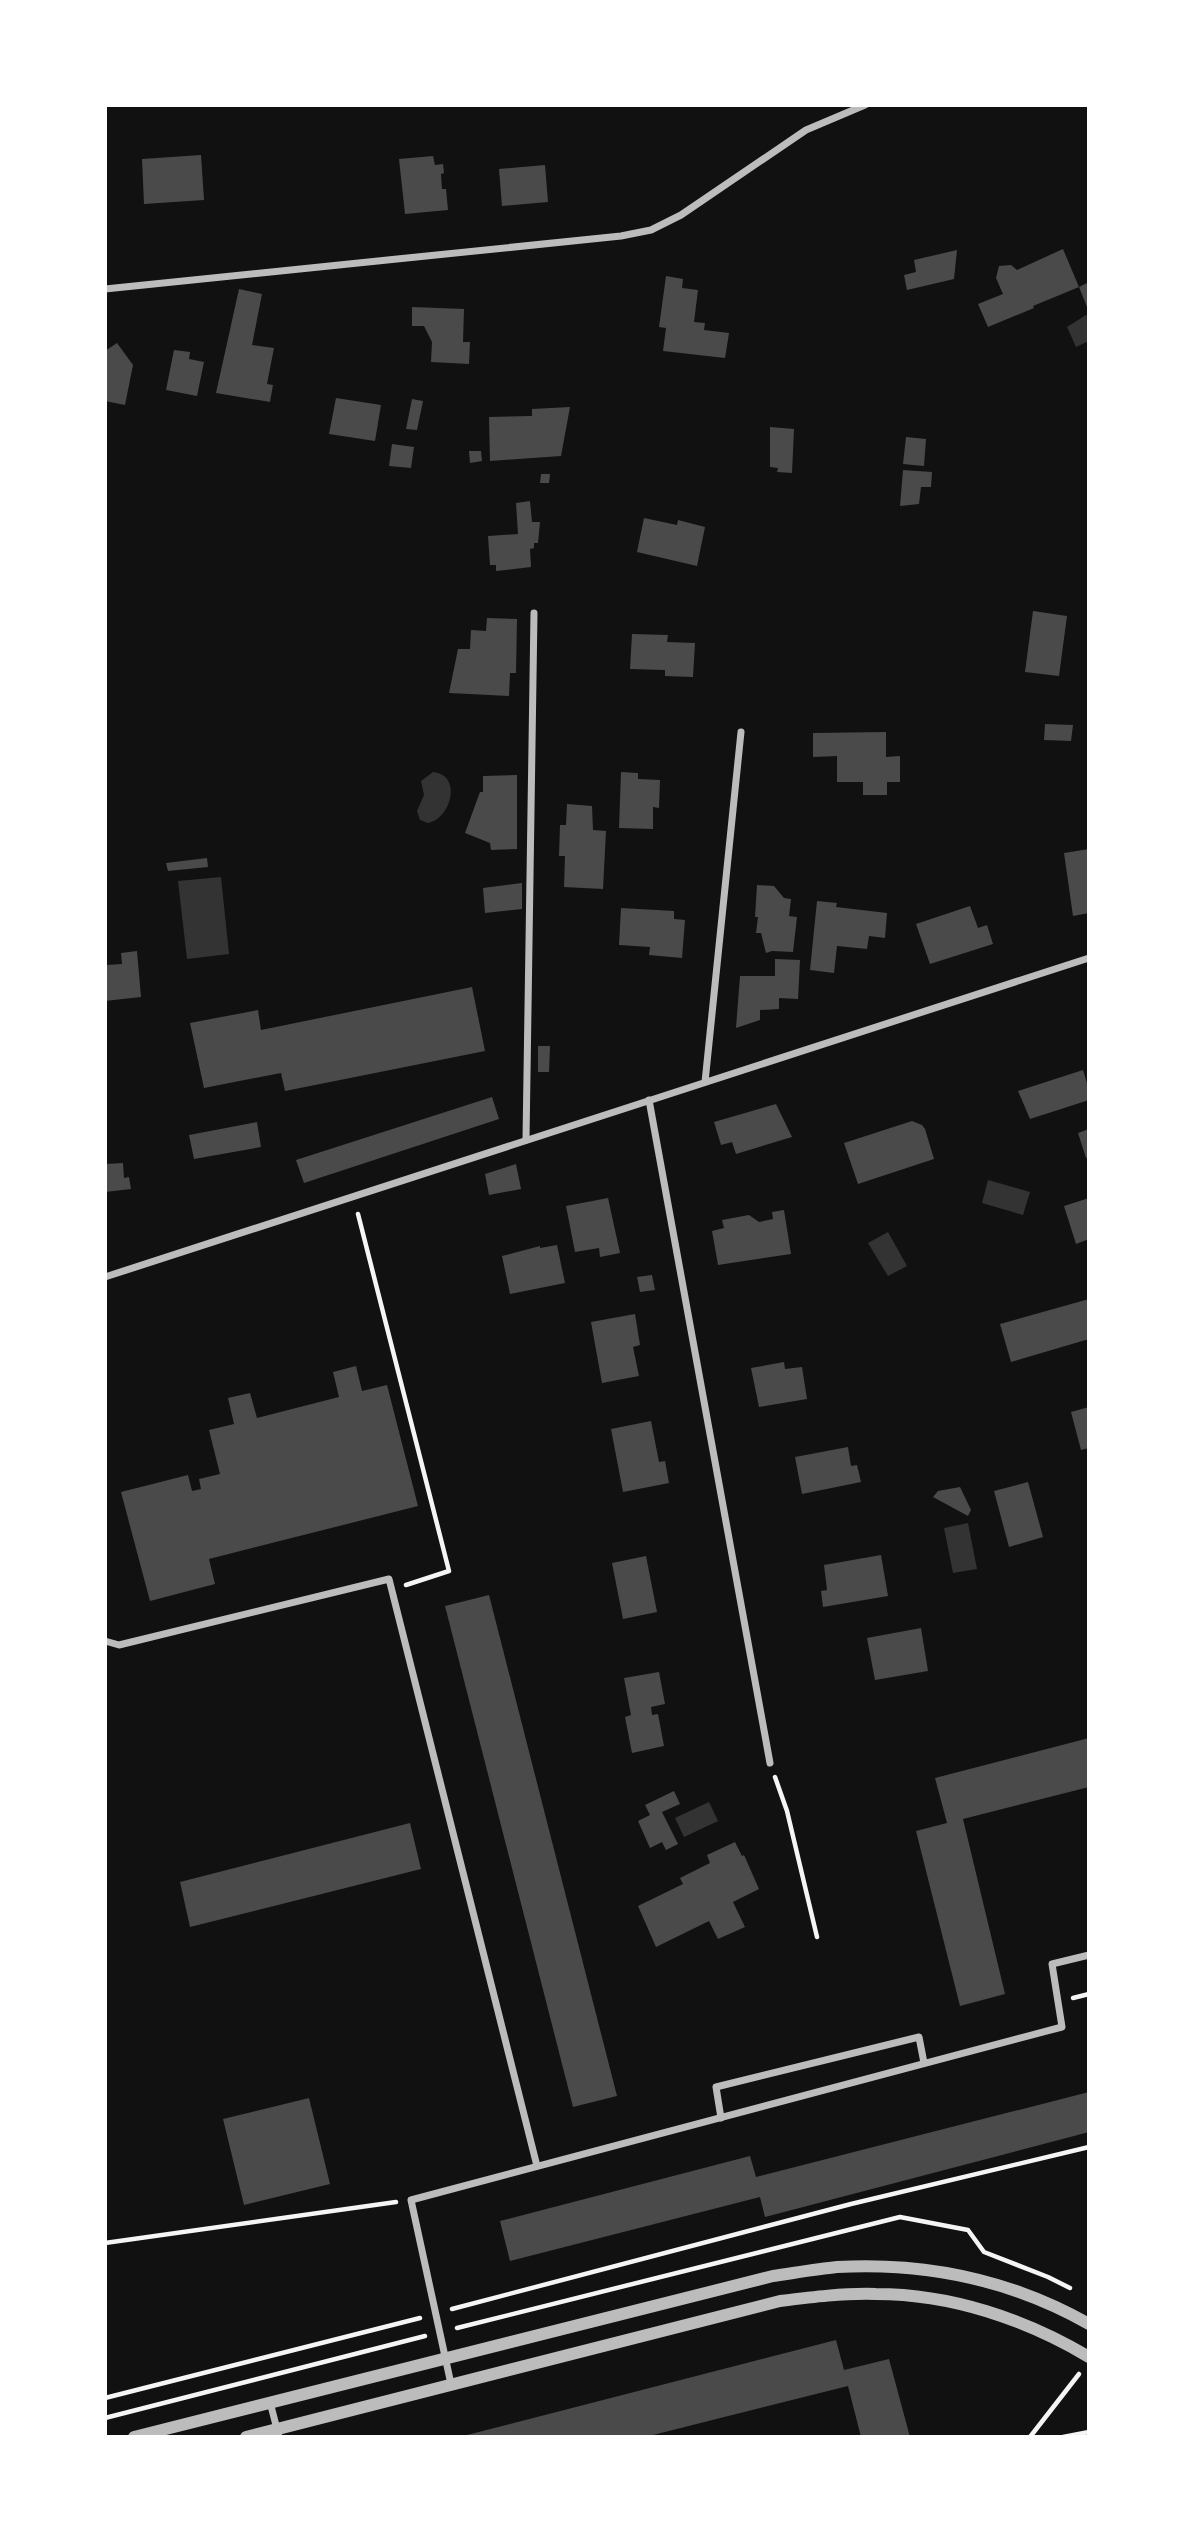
<svg xmlns="http://www.w3.org/2000/svg" width="1194" height="2542" viewBox="0 0 1194 2542" font-family="'Nunito Sans',sans-serif">
<style>
.water{fill:#333}
.building{fill:#4a4a4a}
.lines{fill:none;stroke-linecap:round;stroke-linejoin:round}
.path{stroke:#f5f5f5;stroke-width:4.5}
.minor{stroke:#bcbcbc;stroke-width:7}
.tertiary{stroke:#bcbcbc;stroke-width:12}
</style>
<rect width="100%" height="100%" fill="#111"/>
<g class="water">
<path d="M 1086,315 L 1089,318 L 1089,341 L 1076,347 L 1067,327 Z"/>
<path d="M 433,772 C 463,775 451,819 428,823 L 420,820 L 417,811 L 424,795 L 421,781 Z"/>
<path d="M 221,877 L 229,954 L 187,959 L 178,881 Z"/>
<path d="M 988,1180 L 1030,1192 L 1023,1215 L 982,1203 Z"/>
<path d="M 888,1232 L 907,1266 L 888,1276 L 868,1243 Z"/>
<path d="M 968,1523 L 977,1569 L 953,1573 L 944,1528 Z"/>
<path d="M 709,1802 L 718,1821 L 684,1837 L 675,1818 Z"/>
</g>
<g class="building">
<path d="M 201,155 L 204,200 L 144,204 L 142,159 Z"/>
<path d="M 433,156 L 435,165 L 443,164 L 444,173 L 441,174 L 442,189 L 446,189 L 448,210 L 405,214 L 399,159 Z"/>
<path d="M 545,165 L 548,202 L 502,206 L 499,169 Z"/>
<path d="M 1063,249 L 1079,287 L 1033,306 L 1034,308 L 988,327 L 978,304 L 1003,294 L 996,278 L 999,266 L 1011,265 L 1017,270 Z"/>
<path d="M 957,250 L 954,279 L 907,290 L 904,275 L 916,272 L 914,260 Z"/>
<path d="M 666,276 L 683,279 L 682,288 L 698,290 L 694,322 L 705,323 L 704,330 L 729,333 L 725,358 L 663,351 L 666,328 L 659,327 Z"/>
<path d="M 1089,282 L 1089,312 L 1079,287 Z"/>
<path d="M 239,289 L 262,294 L 252,345 L 274,348 L 267,384 L 273,385 L 270,402 L 216,393 Z"/>
<path d="M 412,307 L 464,309 L 463,342 L 470,342 L 469,364 L 431,362 L 432,342 L 424,326 L 412,326 Z"/>
<path d="M 117,343 L 133,365 L 125,405 L 105,401 L 105,351 Z"/>
<path d="M 174,350 L 190,352 L 189,359 L 204,362 L 197,396 L 166,390 Z"/>
<path d="M 336,398 L 381,405 L 375,441 L 329,434 Z"/>
<path d="M 412,399 L 423,401 L 417,430 L 406,429 Z"/>
<path d="M 570,407 L 561,456 L 490,461 L 489,417 L 532,416 L 532,409 Z"/>
<path d="M 770,427 L 794,429 L 792,473 L 777,472 L 778,468 L 770,467 Z"/>
<path d="M 906,437 L 926,439 L 924,466 L 903,464 Z"/>
<path d="M 392,444 L 414,447 L 411,468 L 389,466 Z"/>
<path d="M 469,451 L 481,451 L 482,461 L 470,463 Z"/>
<path d="M 903,470 L 932,472 L 931,487 L 921,487 L 919,504 L 900,506 Z"/>
<path d="M 541,474 L 550,474 L 549,483 L 540,483 Z"/>
<path d="M 530,501 L 532,522 L 540,522 L 538,543 L 534,543 L 534,548 L 530,549 L 531,567 L 496,571 L 496,565 L 490,565 L 488,536 L 518,534 L 516,503 Z"/>
<path d="M 644,518 L 677,525 L 678,520 L 705,527 L 697,566 L 637,552 Z"/>
<path d="M 1033,611 L 1067,616 L 1059,676 L 1025,672 Z"/>
<path d="M 487,618 L 517,619 L 516,673 L 510,673 L 509,696 L 449,693 L 458,649 L 470,649 L 471,630 L 486,631 Z"/>
<path d="M 632,634 L 668,635 L 667,642 L 695,643 L 693,677 L 665,676 L 665,670 L 630,669 Z"/>
<path d="M 1045,724 L 1073,725 L 1071,741 L 1044,740 Z"/>
<path d="M 886,732 L 886,757 L 900,756 L 900,782 L 887,782 L 887,795 L 863,795 L 863,782 L 837,782 L 837,756 L 813,757 L 813,733 Z"/>
<path d="M 621,772 L 638,773 L 638,779 L 660,780 L 659,808 L 653,807 L 653,829 L 619,828 Z"/>
<path d="M 517,775 L 517,849 L 491,850 L 490,843 L 465,833 L 480,792 L 483,792 L 483,776 Z"/>
<path d="M 567,804 L 592,806 L 593,830 L 606,831 L 603,889 L 564,887 L 565,856 L 559,856 L 560,825 L 566,825 Z"/>
<path d="M 1089,849 L 1089,913 L 1073,916 L 1064,853 Z"/>
<path d="M 207,858 L 208,867 L 168,871 L 166,863 Z"/>
<path d="M 522,883 L 522,909 L 485,913 L 483,888 Z"/>
<path d="M 757,885 L 774,886 L 784,898 L 791,899 L 789,916 L 797,917 L 793,952 L 772,951 L 766,953 L 761,933 L 756,933 L 758,917 L 755,917 Z"/>
<path d="M 817,901 L 837,903 L 836,907 L 887,913 L 885,938 L 869,936 L 867,949 L 837,946 L 834,973 L 810,970 Z"/>
<path d="M 970,906 L 978,928 L 987,925 L 993,944 L 930,964 L 916,924 Z"/>
<path d="M 621,908 L 674,911 L 674,919 L 685,920 L 682,958 L 649,955 L 650,947 L 619,945 Z"/>
<path d="M 137,951 L 141,997 L 105,1001 L 105,965 L 122,964 L 121,953 Z"/>
<path d="M 775,959 L 800,960 L 798,999 L 779,998 L 779,1009 L 760,1010 L 760,1020 L 736,1028 L 740,976 L 775,976 Z"/>
<path d="M 472,987 L 485,1051 L 285,1091 L 281,1073 L 204,1088 L 190,1023 L 258,1010 L 261,1030 Z"/>
<path d="M 538,1046 L 550,1046 L 549,1072 L 538,1072 Z"/>
<path d="M 1083,1070 L 1089,1090 L 1089,1100 L 1030,1119 L 1018,1091 Z"/>
<path d="M 492,1097 L 499,1119 L 304,1183 L 296,1160 Z"/>
<path d="M 776,1104 L 792,1137 L 736,1154 L 732,1142 L 721,1145 L 714,1122 Z"/>
<path d="M 912,1121 L 922,1125 L 925,1129 L 934,1159 L 858,1184 L 844,1143 Z"/>
<path d="M 257,1122 L 261,1147 L 194,1159 L 189,1135 Z"/>
<path d="M 1089,1129 L 1089,1157 L 1086,1158 L 1078,1133 Z"/>
<path d="M 123,1163 L 124,1178 L 129,1177 L 131,1189 L 105,1192 L 105,1164 Z"/>
<path d="M 516,1164 L 521,1189 L 489,1195 L 485,1174 Z"/>
<path d="M 608,1198 L 620,1253 L 600,1257 L 599,1248 L 575,1252 L 566,1206 Z"/>
<path d="M 1089,1198 L 1089,1239 L 1076,1244 L 1064,1206 Z"/>
<path d="M 784,1210 L 791,1254 L 718,1265 L 712,1231 L 724,1228 L 722,1220 L 749,1215 L 759,1222 L 773,1219 L 772,1212 Z"/>
<path d="M 557,1245 L 565,1283 L 510,1294 L 502,1256 L 540,1246 L 540,1248 Z"/>
<path d="M 652,1275 L 655,1290 L 640,1292 L 637,1277 Z"/>
<path d="M 1089,1299 L 1089,1339 L 1011,1362 L 1000,1324 Z"/>
<path d="M 635,1314 L 640,1345 L 633,1347 L 639,1376 L 602,1383 L 591,1322 Z"/>
<path d="M 784,1362 L 785,1369 L 802,1367 L 807,1399 L 759,1407 L 751,1368 Z"/>
<path d="M 356,1366 L 362,1391 L 387,1385 L 418,1506 L 209,1559 L 215,1584 L 150,1601 L 121,1492 L 188,1475 L 192,1491 L 201,1489 L 199,1479 L 220,1474 L 209,1430 L 234,1424 L 228,1398 L 250,1393 L 257,1418 L 339,1397 L 333,1372 Z"/>
<path d="M 1089,1407 L 1089,1448 L 1081,1450 L 1071,1412 Z"/>
<path d="M 651,1421 L 659,1462 L 665,1461 L 669,1483 L 623,1492 L 611,1429 Z"/>
<path d="M 848,1447 L 851,1466 L 857,1465 L 861,1482 L 802,1494 L 795,1457 Z"/>
<path d="M 1028,1482 L 1043,1537 L 1009,1547 L 994,1491 Z"/>
<path d="M 960,1487 L 971,1510 L 968,1516 L 933,1497 L 938,1491 Z"/>
<path d="M 881,1555 L 888,1596 L 823,1607 L 821,1591 L 827,1590 L 824,1565 Z"/>
<path d="M 646,1556 L 657,1612 L 623,1619 L 612,1563 Z"/>
<path d="M 489,1595 L 617,2096 L 573,2107 L 445,1606 Z"/>
<path d="M 921,1628 L 928,1671 L 875,1680 L 867,1638 Z"/>
<path d="M 659,1672 L 665,1704 L 651,1707 L 652,1715 L 658,1714 L 664,1746 L 632,1753 L 625,1717 L 631,1715 L 624,1678 Z"/>
<path d="M 1089,1738 L 1089,1787 L 963,1819 L 1005,1994 L 960,2006 L 916,1831 L 947,1823 L 935,1778 Z"/>
<path d="M 674,1791 L 680,1804 L 662,1812 L 678,1844 L 666,1850 L 662,1842 L 650,1848 L 638,1821 L 650,1815 L 645,1805 Z"/>
<path d="M 410,1823 L 421,1869 L 190,1927 L 180,1882 Z"/>
<path d="M 735,1842 L 742,1856 L 744,1855 L 759,1889 L 733,1902 L 745,1927 L 718,1939 L 709,1921 L 656,1947 L 638,1906 L 683,1884 L 680,1878 L 710,1863 L 707,1855 Z"/>
<path d="M 1089,2092 L 1089,2132 L 765,2217 L 760,2197 L 510,2261 L 500,2221 L 750,2156 L 756,2177 Z"/>
<path d="M 309,2098 L 330,2184 L 244,2205 L 223,2119 Z"/>
<path d="M 836,2340 L 844,2370 L 889,2359 L 910,2437 L 861,2437 L 848,2386 L 645,2437 L 459,2437 Z"/>
</g>
<g class="lines">
<g class="path">
<path d="M 358,1214 L 449,1571 L 406,1585"/>
<path d="M 775,1777 L 787,1811 L 817,1937"/>
<path d="M 1073,1998 L 1089,1994"/>
<path d="M 105,2243 L 396,2202"/>
<path d="M 452,2309 L 851,2204 L 1089,2147"/>
<path d="M 457,2328 L 900,2217 L 968,2230 L 984,2252 L 1048,2277 L 1070,2288"/>
<path d="M 105,2398 L 420,2318"/>
<path d="M 105,2418 L 425,2336"/>
<path d="M 1030,2437 L 1079,2374"/>
<path d="M 1063,2437 L 1089,2432"/>
</g>
<g class="minor">
<path d="M 105,289 L 621,236 L 651,230 L 681,215 L 806,130 L 865,105"/>
<path d="M 705,1082 L 741,732"/>
<path d="M 649,1100 L 770,1763"/>
<path d="M 526,1140 L 534,613"/>
<path d="M 105,1277 L 1089,958"/>
<path d="M 105,1641 L 119,1645 L 389,1579 L 537,2166"/>
<path d="M 721,2118 L 716,2087 L 919,2037 L 924,2063"/>
<path d="M 451,2384 L 411,2200 L 1062,2027 L 1052,1964 L 1089,1955"/>
<path d="M 270,2402 L 279,2437"/>
</g>
<g class="tertiary">
<path d="M 134,2437 L 773,2276 C 794,2273 816,2269 837,2267 C 926,2262 1011,2280 1089,2324"/>
<path d="M 246,2437 L 780,2301 C 812,2297 844,2293 876,2294 C 951,2294 1025,2319 1089,2357"/>
</g>
</g>
<rect width="1194" height="2542" fill="none" stroke="#ffffff" stroke-width="214"/>
</svg>
